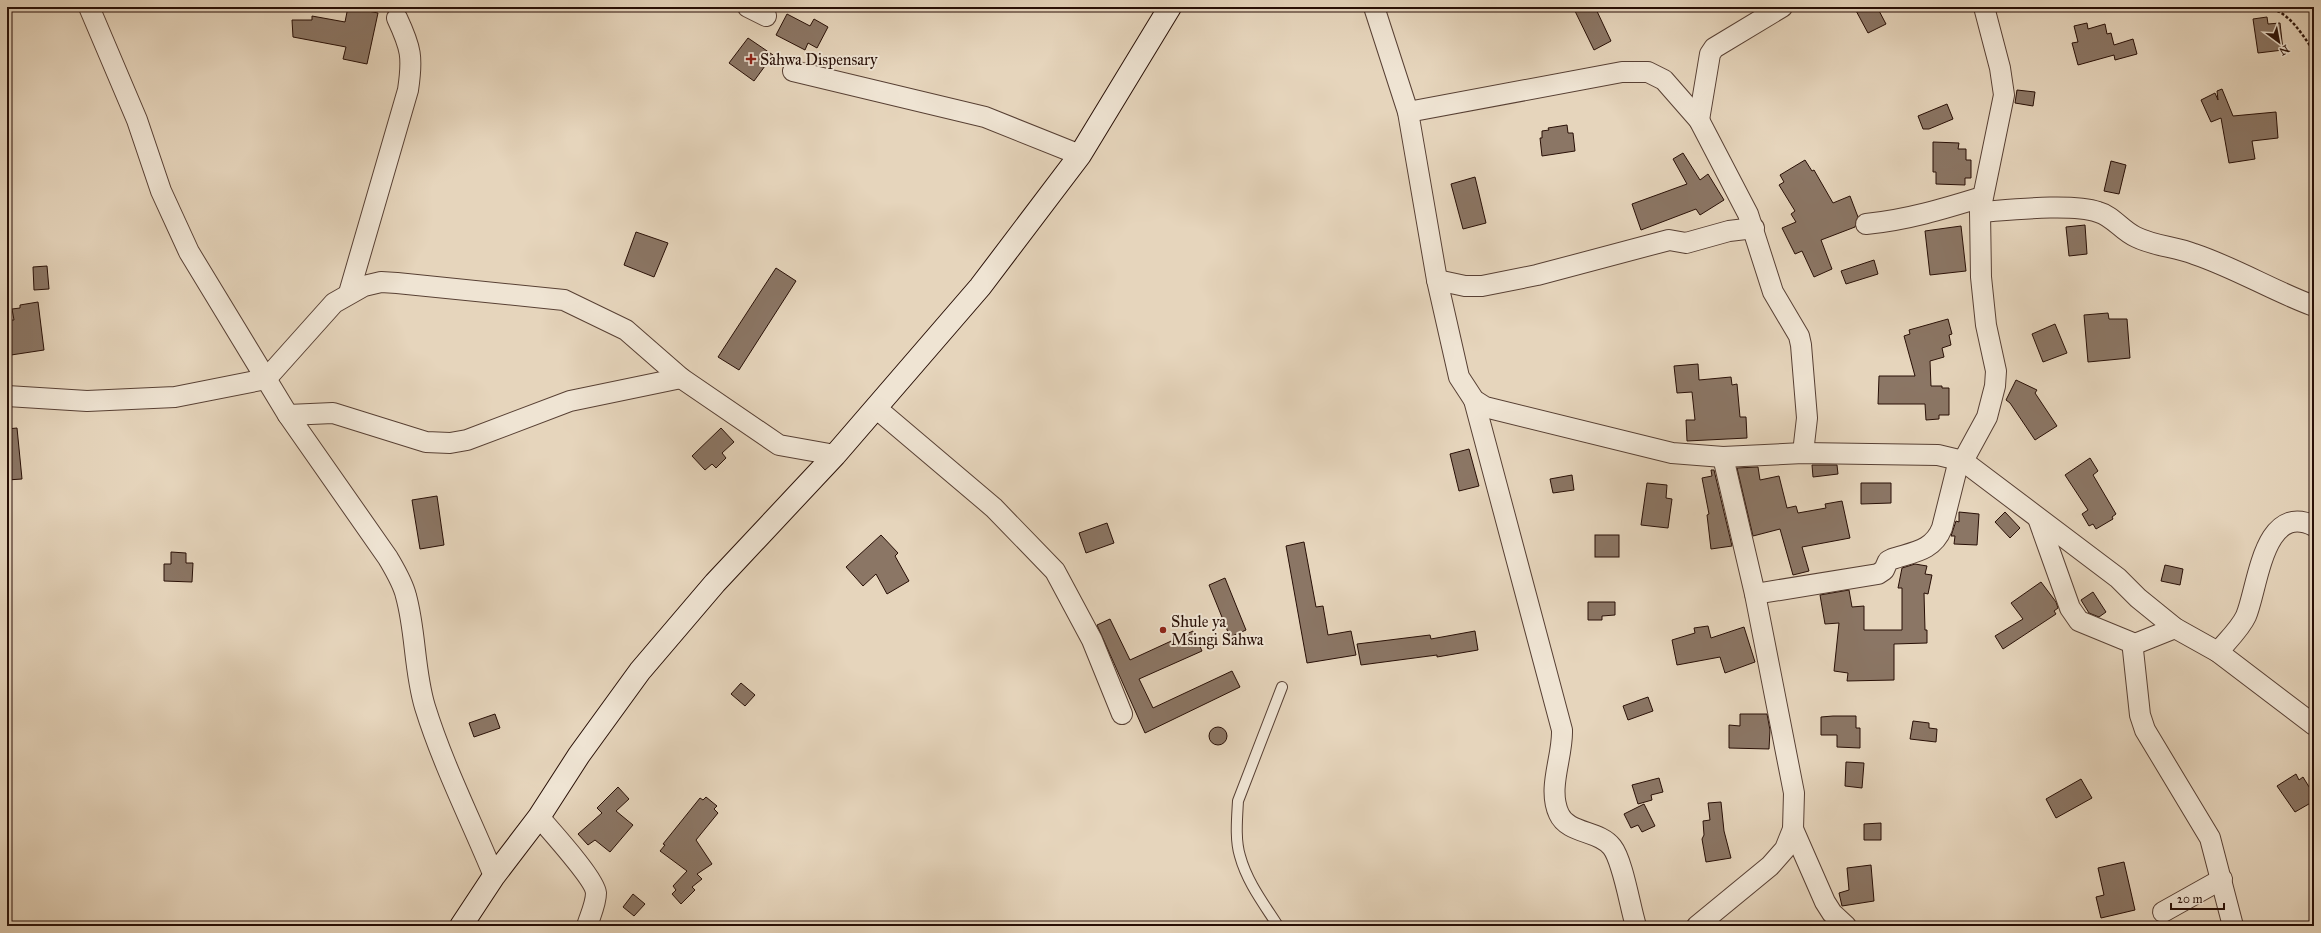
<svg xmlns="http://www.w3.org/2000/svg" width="2321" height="933" viewBox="0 0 2321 933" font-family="'IM FELL Great Primer',serif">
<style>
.building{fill:#8b7665;stroke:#280f06}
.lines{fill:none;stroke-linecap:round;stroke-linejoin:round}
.service-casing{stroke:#584034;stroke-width:12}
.minor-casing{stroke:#584034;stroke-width:22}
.secondary-casing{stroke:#280f06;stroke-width:24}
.path{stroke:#280f06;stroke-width:2.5;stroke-dasharray:3 2;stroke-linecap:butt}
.service{stroke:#efe4d3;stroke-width:10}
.minor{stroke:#efe4d3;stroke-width:20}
.secondary{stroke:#efe4d3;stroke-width:22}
.poi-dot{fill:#8f2418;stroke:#efe4d3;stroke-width:1.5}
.labels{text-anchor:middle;stroke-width:4;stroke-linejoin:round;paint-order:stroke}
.poi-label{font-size:16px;fill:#280f06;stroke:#efe4d3;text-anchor:start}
</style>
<rect width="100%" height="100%" fill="#e6d5bc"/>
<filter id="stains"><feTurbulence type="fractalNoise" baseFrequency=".005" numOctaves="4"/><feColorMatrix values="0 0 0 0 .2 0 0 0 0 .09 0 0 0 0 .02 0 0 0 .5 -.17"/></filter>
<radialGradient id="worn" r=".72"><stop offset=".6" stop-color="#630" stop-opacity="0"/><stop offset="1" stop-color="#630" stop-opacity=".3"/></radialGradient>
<g class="building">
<path d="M 348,7 L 378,13 L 367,64 L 343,59 L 346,47 L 293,37 L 292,20 L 312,20 L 312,16 L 345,22 Z"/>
<path d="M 1573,7 L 1595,7 L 1611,41 L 1594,50 Z"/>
<path d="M 1854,7 L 1877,7 L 1886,24 L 1868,33 Z"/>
<path d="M 787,14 L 810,26 L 814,19 L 828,27 L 817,48 L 808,43 L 805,50 L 776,35 Z"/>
<path d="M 2267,17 L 2268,24 L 2280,23 L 2283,50 L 2258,53 L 2253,19 Z"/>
<path d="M 2087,23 L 2088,29 L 2105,24 L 2107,34 L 2111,33 L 2114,45 L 2133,39 L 2137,54 L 2115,60 L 2114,55 L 2078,65 L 2072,43 L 2078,42 L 2074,26 Z"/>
<path d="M 748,38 L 773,55 L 754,81 L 729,63 Z"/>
<path d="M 2222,89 L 2233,116 L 2276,112 L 2278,138 L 2252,141 L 2255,159 L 2229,163 L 2221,118 L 2211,122 L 2201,100 L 2215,93 L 2218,100 L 2217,91 Z"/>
<path d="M 2017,90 L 2035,92 L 2033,106 L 2015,103 Z"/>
<path d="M 1947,104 L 1953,119 L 1929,129 L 1923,129 L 1918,116 Z"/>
<path d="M 1567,125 L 1568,133 L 1573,133 L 1575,151 L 1542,156 L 1540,138 L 1542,138 L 1542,131 L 1549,130 L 1548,128 Z"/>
<path d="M 1933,142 L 1959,143 L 1958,149 L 1966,149 L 1966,160 L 1971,160 L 1971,178 L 1965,178 L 1965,185 L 1936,184 L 1936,172 L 1933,172 Z"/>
<path d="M 1683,153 L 1700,180 L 1708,174 L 1724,200 L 1700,215 L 1696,209 L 1641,230 L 1632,204 L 1687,184 L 1673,159 Z"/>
<path d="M 1805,160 L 1812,171 L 1814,170 L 1833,203 L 1850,196 L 1858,217 L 1855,227 L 1821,240 L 1832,269 L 1814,277 L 1802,251 L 1795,254 L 1782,228 L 1796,222 L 1791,214 L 1795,211 L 1779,185 L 1784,182 L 1780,175 Z"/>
<path d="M 2111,161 L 2126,165 L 2119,194 L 2104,191 Z"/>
<path d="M 1475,177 L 1486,223 L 1463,229 L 1451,184 Z"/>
<path d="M 2085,225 L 2087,254 L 2069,256 L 2066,227 Z"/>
<path d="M 1961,226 L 1966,271 L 1930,275 L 1925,231 Z"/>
<path d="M 636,232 L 668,243 L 654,277 L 624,265 Z"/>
<path d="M 1874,260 L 1878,274 L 1846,284 L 1841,271 Z"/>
<path d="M 47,266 L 49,289 L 34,290 L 33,267 Z"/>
<path d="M 776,268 L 796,281 L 739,370 L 718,357 Z"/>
<path d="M 38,302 L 44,350 L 11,355 L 8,320 L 14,320 L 12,309 L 20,308 L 20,305 Z"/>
<path d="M 2108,313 L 2109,319 L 2127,319 L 2130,358 L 2088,362 L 2084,315 Z"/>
<path d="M 1948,319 L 1952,334 L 1949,335 L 1951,345 L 1942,348 L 1944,357 L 1930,361 L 1931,386 L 1942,386 L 1942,388 L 1949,388 L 1949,415 L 1939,415 L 1939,419 L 1926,420 L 1925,404 L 1878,404 L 1879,376 L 1915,376 L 1904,336 L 1910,334 L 1909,330 Z"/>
<path d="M 2055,324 L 2067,353 L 2043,362 L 2032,334 Z"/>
<path d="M 1698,364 L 1699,380 L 1731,377 L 1732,385 L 1737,384 L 1740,417 L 1746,417 L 1747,438 L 1687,441 L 1686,420 L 1695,420 L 1692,392 L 1677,393 L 1674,366 Z"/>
<path d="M 2016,380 L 2037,390 L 2035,393 L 2057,426 L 2035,440 L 2010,403 L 2006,400 Z"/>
<path d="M 17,428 L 22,479 L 7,480 L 7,429 Z"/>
<path d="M 721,428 L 734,442 L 722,453 L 726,458 L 716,468 L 712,464 L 705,470 L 692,456 Z"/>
<path d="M 1469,449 L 1479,486 L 1459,491 L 1450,454 Z"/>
<path d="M 2090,458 L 2098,471 L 2093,475 L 2116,514 L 2112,517 L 2113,519 L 2096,529 L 2093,524 L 2089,526 L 2082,514 L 2088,510 L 2065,475 Z"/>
<path d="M 1812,465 L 1837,465 L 1838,474 L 1813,477 Z"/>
<path d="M 1758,467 L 1760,480 L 1779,476 L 1787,508 L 1796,506 L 1798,513 L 1826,508 L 1825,504 L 1842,501 L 1850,538 L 1802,547 L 1809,571 L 1793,575 L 1780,529 L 1753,536 L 1737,468 Z"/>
<path d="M 1711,470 L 1714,470 L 1732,546 L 1711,549 L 1707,515 L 1709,514 L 1702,478 L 1712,476 Z"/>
<path d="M 1572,475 L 1574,490 L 1553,493 L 1550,479 Z"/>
<path d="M 1647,483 L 1667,485 L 1666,498 L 1672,499 L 1668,528 L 1641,525 Z"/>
<path d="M 1861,483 L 1891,483 L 1891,503 L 1861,504 Z"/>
<path d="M 437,496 L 444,545 L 420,549 L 412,500 Z"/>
<path d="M 1959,512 L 1979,514 L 1977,545 L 1954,544 L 1955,536 L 1951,536 L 1956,521 L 1959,522 Z"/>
<path d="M 2005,512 L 2020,528 L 2010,538 L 1995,522 Z"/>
<path d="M 1107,523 L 1114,543 L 1086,553 L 1079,533 Z"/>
<path d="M 881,535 L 898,553 L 895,556 L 909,581 L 887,594 L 876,574 L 863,586 L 846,567 Z"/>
<rect x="1595" y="535" width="24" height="22"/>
<path d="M 1304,542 L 1316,607 L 1323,606 L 1328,635 L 1351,631 L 1356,655 L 1307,663 L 1286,546 Z"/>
<path d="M 171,552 L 186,553 L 186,563 L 193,563 L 192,582 L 164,581 L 164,564 L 171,564 Z"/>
<path d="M 1915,564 L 1927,566 L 1925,574 L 1932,575 L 1928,594 L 1924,593 L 1925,630 L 1927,630 L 1927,643 L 1894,644 L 1894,680 L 1847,681 L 1848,673 L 1834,671 L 1839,623 L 1825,624 L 1820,595 L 1849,590 L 1852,607 L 1864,606 L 1864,630 L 1902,630 L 1902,588 L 1898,588 L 1902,568 Z"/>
<path d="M 2165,565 L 2183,569 L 2180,585 L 2161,581 Z"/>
<path d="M 1225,578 L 1246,630 L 1230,637 L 1209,585 Z"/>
<path d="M 2041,582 L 2056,602 L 2058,608 L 2054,611 L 2056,614 L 2003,649 L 1995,636 L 2023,619 L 2011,603 Z"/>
<path d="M 2093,592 L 2106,612 L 2099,617 L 2089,613 L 2081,600 Z"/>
<path d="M 1588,602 L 1615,602 L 1615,615 L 1602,616 L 1602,620 L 1588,620 Z"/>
<path d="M 1110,619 L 1130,660 L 1193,631 L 1202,651 L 1139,679 L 1153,708 L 1232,671 L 1240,687 L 1145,733 L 1097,625 Z"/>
<path d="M 1708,626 L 1711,638 L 1744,627 L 1755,662 L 1725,673 L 1720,657 L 1677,665 L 1672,640 L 1695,633 L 1694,628 Z"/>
<path d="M 1475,631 L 1478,650 L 1437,657 L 1437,655 L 1361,665 L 1357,644 L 1430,635 L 1431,639 Z"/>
<path d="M 741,683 L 755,695 L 745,706 L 731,694 Z"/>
<path d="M 1648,697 L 1653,711 L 1628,720 L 1623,706 Z"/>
<path d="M 495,714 L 500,728 L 474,737 L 469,723 Z"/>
<path d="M 1740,714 L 1767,714 L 1770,730 L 1769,749 L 1729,748 L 1729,725 L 1740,726 Z"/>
<path d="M 1833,716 L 1856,716 L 1856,728 L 1860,728 L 1860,748 L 1837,747 L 1837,735 L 1821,735 L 1821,717 Z"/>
<path d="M 1913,721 L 1929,723 L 1929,728 L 1937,729 L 1936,742 L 1910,739 Z"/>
<circle cx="1218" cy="736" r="9"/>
<path d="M 1846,762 L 1864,763 L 1862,788 L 1845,786 Z"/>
<path d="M 2296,774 L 2299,780 L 2303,777 L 2314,795 L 2314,801 L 2295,812 L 2277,786 Z"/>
<path d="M 1659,778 L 1663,792 L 1651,795 L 1652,800 L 1638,804 L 1632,785 Z"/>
<path d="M 2081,779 L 2092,798 L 2056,818 L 2046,799 Z"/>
<path d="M 618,787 L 629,799 L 616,811 L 633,825 L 610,852 L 595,840 L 588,845 L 578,834 L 602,813 L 597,808 Z"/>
<path d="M 706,797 L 717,806 L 714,809 L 718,813 L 696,840 L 712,864 L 697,874 L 702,879 L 692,887 L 695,890 L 681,904 L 672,894 L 676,890 L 673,886 L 687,871 L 660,851 L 665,845 L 663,844 L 700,798 L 703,800 Z"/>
<path d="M 1721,802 L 1724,831 L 1731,858 L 1706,862 L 1702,839 L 1704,835 L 1703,821 L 1710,820 L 1708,803 Z"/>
<path d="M 1644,804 L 1655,826 L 1642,832 L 1638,825 L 1631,828 L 1624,814 Z"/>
<path d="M 1881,823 L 1881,840 L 1864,840 L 1864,824 Z"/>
<path d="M 2124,862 L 2135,910 L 2101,918 L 2096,897 L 2104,895 L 2098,868 Z"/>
<path d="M 1871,865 L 1874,901 L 1842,906 L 1839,893 L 1849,890 L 1847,868 Z"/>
<path d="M 633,894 L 645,904 L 634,916 L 623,907 Z"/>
</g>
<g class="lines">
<defs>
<path id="service" d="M 1278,926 C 1264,904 1247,882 1240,856 C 1235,840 1237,819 1238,801 L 1282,687"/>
<g id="minor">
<path d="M 89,7 L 137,120 L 161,191 L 189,252 L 288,415 L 388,558 C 395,570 403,583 406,596 C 416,632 414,671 425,707 C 443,765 471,820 494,876"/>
<path d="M 748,7 L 766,16"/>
<path d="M 1374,7 L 1408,112 L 1437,280 L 1459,377 L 1474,400 L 1485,407 L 1672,453 L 1723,457 L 1803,453 L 1938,455 L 1963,461 L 2118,578 L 2138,598 L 2175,628 L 2218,652 L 2314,725"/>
<path d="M 793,71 L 985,117 L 1080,155"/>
<path d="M 1408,112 L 1622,72 L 1648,72 L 1664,80 L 1699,120 L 1748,214 L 1773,292 L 1799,336 L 1801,345 L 1807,418 L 1803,453"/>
<path d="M 1699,120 L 1710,54 L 1714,48 L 1782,7"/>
<path d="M 1980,212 C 2009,210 2072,203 2098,212 C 2113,216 2122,231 2136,237 C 2154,246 2176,247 2194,254 C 2236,268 2273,291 2314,306"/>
<path d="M 1866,224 C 1907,220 1943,209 1982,197"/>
<path d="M 1437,280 L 1465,286 L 1482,286 L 1537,275 L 1669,240 L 1686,243 L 1729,231 L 1754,228"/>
<path d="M 349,293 L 408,90 C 413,57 411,48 397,18"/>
<path d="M 7,396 L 87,401 L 175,397 L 266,379 L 334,303 L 364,286 L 381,282 L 397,283 L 564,300 L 626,330 L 681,378 L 779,445 L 835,455"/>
<path d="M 1474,400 L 1562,730 C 1563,757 1547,788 1559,814 C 1568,834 1599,830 1612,847 C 1623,861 1630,907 1636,926"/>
<path d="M 876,408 L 994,508 L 1055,571 L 1092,640 L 1122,714"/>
<path d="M 288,415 L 333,413 L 426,442 L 450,443 L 467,440 L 570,401 L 681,378"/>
<path d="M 1963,461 L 1987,417 L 1995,386 L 1996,371 L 1986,325 L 1981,277 L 1980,212 L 2004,95 L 2000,68 L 1984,7"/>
<path d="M 2039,521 L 2070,608 L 2079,621 L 2135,644"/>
<path d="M 1755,594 L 1878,574 L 1884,570 L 1888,561 L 1892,559 C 1913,552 1933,551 1942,528 L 1959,460"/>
<path d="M 2175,628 L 2135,644 L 2133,650 L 2140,715 L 2145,730 L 2210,838 L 2233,926"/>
<path d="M 2218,652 C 2227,641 2240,629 2246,616 C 2258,588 2263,501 2314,526"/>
<path d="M 539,817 C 550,830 595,879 596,893 C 596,904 590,916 587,926"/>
<path d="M 1793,829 L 1825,902 L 1832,913 L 1846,926"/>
<path d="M 2163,912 L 2222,879"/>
<path d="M 1697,926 L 1770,866 L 1785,849 L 1793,829 L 1794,793 L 1755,594 L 1723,457"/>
</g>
<path id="secondary" d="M 461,926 L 494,876 L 539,817 L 579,755 L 640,671 L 715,583 L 835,455 L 980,287 L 1080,155 L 1170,7"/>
</defs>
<use href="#service" class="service-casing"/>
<use href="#minor" class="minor-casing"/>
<use href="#secondary" class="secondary-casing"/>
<path class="path" d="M 2268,7 C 2291,14 2300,32 2314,51"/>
<use href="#service" class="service"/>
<use href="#minor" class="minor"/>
<use href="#secondary" class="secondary"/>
</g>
<g class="poi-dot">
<path d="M749 53h4v4h4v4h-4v4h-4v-4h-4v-4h4z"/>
<circle cx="1163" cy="630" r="4"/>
</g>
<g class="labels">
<g class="poi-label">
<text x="760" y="65">Sahwa Dispensary</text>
<text x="1171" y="627">Shule ya<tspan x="1171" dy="18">Msingi Sahwa</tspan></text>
</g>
</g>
<rect width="2321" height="933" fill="none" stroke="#e6d5bc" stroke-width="24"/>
<rect x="8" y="8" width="2305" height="917" fill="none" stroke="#280f06" stroke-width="2"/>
<rect x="12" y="12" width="2297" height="909" fill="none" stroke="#280f06"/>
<g transform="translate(2279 42) rotate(148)" stroke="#efe4d3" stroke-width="3" paint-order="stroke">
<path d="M0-3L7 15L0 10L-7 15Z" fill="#280f06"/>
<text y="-6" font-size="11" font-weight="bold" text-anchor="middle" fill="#280f06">N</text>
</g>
<path d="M2171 903v6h53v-6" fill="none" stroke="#280f06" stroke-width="2"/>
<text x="2177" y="903" font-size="12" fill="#280f06" stroke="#efe4d3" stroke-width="3" paint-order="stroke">20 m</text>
<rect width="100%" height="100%" filter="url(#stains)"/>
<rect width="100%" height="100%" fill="url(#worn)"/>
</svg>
